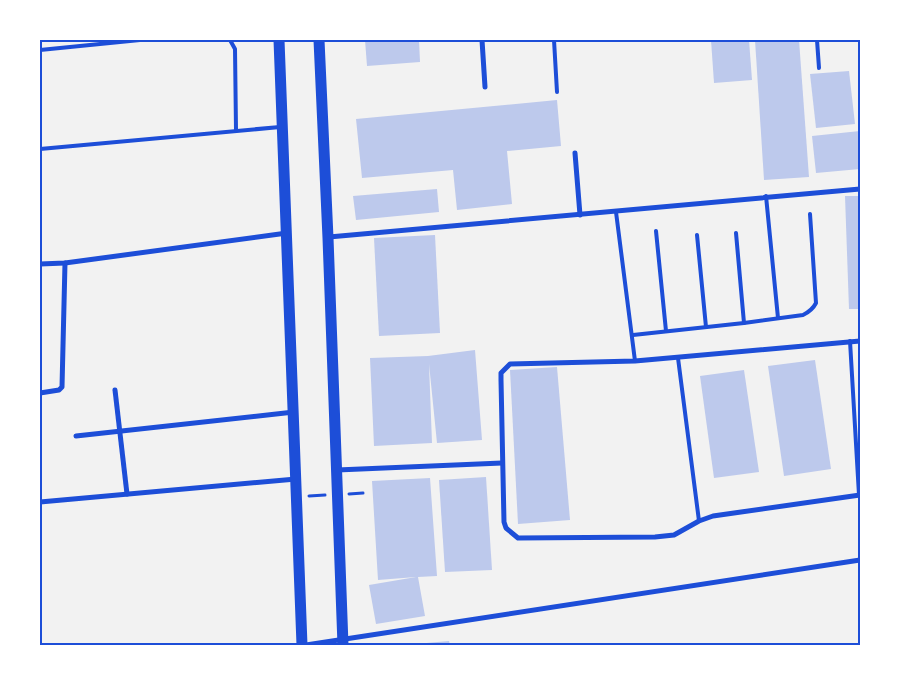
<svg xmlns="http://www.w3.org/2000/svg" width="900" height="685" viewBox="0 0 900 685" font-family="'Nunito Sans',sans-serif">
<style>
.building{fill:#bdc9ec}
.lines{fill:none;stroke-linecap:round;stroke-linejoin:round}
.path{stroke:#1d4ed8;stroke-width:3}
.service{stroke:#1d4ed8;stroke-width:4}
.minor{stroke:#1d4ed8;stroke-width:5}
.primary{stroke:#1d4ed8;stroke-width:11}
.neatline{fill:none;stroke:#1d4ed8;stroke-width:2}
</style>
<rect width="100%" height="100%" fill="#f2f2f2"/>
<g class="building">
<path d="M 365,40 L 419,40 L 420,62 L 367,66 Z"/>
<path d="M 711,40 L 749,40 L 752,80 L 714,83 Z"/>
<path d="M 755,40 L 799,40 L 809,177 L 764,180 Z"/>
<path d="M 849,71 L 855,124 L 816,128 L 810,74 Z"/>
<path d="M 557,100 L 561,146 L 507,151 L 512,204 L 457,210 L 453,170 L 362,178 L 356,119 Z"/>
<path d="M 860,131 L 860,169 L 816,173 L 812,136 Z"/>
<path d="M 437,189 L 439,212 L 356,220 L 353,196 Z"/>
<path d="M 845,196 L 860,196 L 860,309 L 849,309 Z"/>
<path d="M 435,235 L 440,333 L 379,336 L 374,238 Z"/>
<path d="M 475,350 L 482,440 L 437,443 L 429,364 L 432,443 L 374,446 L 370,358 L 428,356 Z"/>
<path d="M 815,360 L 831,469 L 784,476 L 768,366 Z"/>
<path d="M 557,367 L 570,520 L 518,524 L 510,370 Z"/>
<path d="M 744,370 L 759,472 L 714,478 L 700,376 Z"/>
<path d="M 486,477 L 492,570 L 445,572 L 439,480 Z"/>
<path d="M 430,478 L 437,576 L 418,577 L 425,616 L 376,624 L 369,585 L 416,577 L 378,580 L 372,481 Z"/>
<path d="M 449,641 L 450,645 L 415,645 L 415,644 Z"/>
</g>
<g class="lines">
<g class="path">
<path d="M 349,494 L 363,493"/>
<path d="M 309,496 L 325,495"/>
</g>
<g class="service">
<path d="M 230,40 L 235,49 L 236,130"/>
<path d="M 554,40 L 557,92"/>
<path d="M 817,40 L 819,68"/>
<path d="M 40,50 L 140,40"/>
<path d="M 40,149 L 280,127"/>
<path d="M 766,196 L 778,318"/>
<path d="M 616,212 L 635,361"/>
<path d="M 656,231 L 666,331"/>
<path d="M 736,233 L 744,323"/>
<path d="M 697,235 L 706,327"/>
<path d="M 633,335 L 744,323 L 803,315 C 809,312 813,309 816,303 L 810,214"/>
<path d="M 850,341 L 859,495"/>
<path d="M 678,358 L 699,521"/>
</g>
<g class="minor">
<path d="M 482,40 L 485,87"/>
<path d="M 575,153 L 580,215"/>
<path d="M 329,237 L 860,189"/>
<path d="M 40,264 L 65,263 L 287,233"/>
<path d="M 860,341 L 635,361 L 510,364 L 501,373 L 501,380 L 504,522 L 506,528 L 518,538 L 655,537 L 674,535 L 699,521 L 713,516 L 860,495"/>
<path d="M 115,390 L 127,494"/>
<path d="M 40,393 L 59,390 L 62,387 L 65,263"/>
<path d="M 76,436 L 294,412"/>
<path d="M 337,470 L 502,463"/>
<path d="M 40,502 L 296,479"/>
<path d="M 306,645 L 860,560"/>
</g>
<g class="primary">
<path d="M 279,40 L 302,645"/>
<path d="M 319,40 L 328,238 L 343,645"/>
</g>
</g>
<rect width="900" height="685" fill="none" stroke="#ffffff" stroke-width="82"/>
<rect x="41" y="41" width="818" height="603" class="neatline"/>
</svg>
